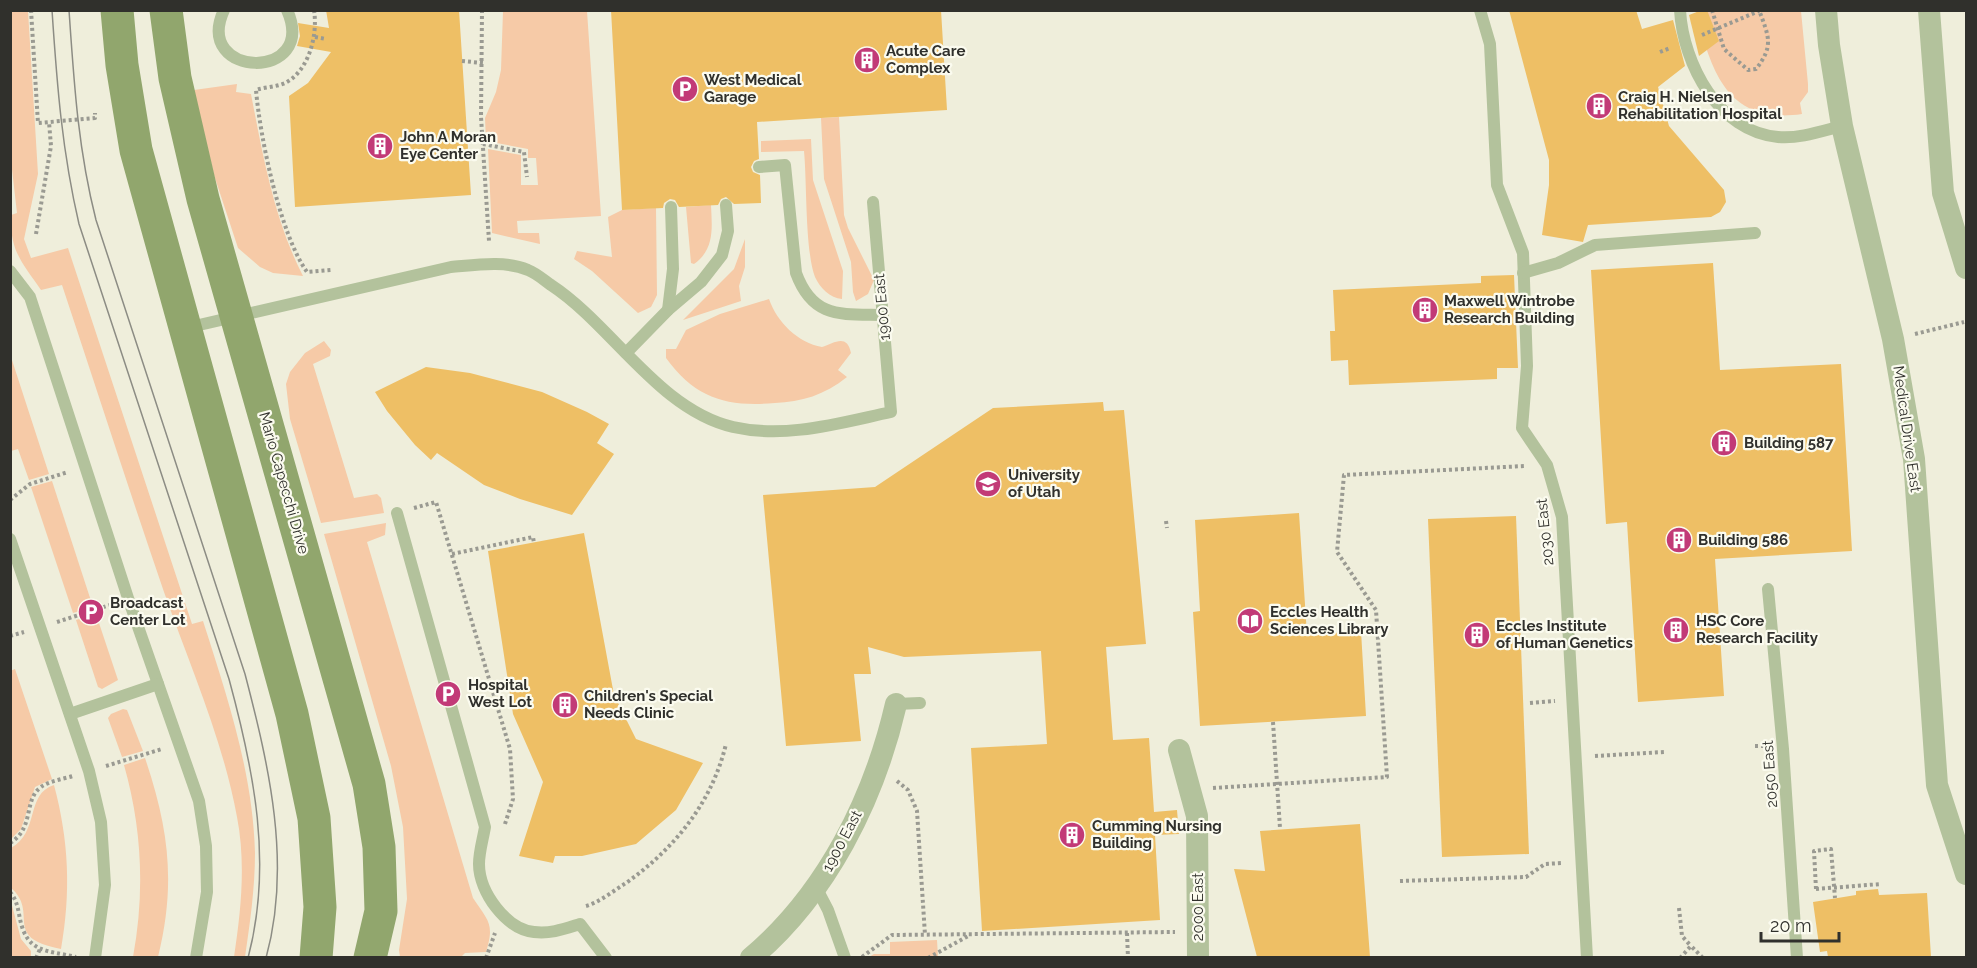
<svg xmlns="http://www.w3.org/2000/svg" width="1977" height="968" viewBox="0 0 1977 968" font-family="Raleway,sans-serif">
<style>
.built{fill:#efeedb}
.green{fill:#f6caa7}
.building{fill:#eebf65}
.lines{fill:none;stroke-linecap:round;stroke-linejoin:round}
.path{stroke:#9a9a92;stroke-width:4;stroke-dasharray:3 3;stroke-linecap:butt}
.lane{stroke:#b3c29c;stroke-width:12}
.street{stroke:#b3c29c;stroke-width:22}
.secondary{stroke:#91a66d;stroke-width:33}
.tram{stroke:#8c8c84;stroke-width:1.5}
.path-bridge{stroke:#9a9a92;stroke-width:4;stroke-dasharray:3 3;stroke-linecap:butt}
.labels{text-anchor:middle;stroke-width:4.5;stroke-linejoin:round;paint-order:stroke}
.poi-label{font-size:15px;font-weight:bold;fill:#30302c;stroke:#fbfbef;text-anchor:start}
.street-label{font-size:15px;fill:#30302c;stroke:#fbfbef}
</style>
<rect width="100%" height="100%" fill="#fbfbef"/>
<rect class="built" x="11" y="11" width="1955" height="946"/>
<g class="green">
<path d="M 11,10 L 28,11 L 38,174 L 24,239 L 31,258 L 68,248 L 192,624 L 203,621 C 227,696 253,773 255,853 C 255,888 250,923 245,957 L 234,957 C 241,911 246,863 237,817 C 223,740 190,666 164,592 C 129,490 96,387 62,285 L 41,290 C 21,261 10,251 11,215 L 17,213 L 10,152 Z"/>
<path d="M 503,11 L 587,11 L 601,216 L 517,221 L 518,233 L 539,233 L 540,244 L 492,233 L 488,149 L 521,155 L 521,185 L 538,185 L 536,158 L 528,158 L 528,149 L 486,141 L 485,118 L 496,92 L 501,70 Z"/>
<path d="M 1696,11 L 1801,11 L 1808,84 L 1808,92 L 1800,103 L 1802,114 C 1727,125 1711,71 1696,11 Z"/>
<path d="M 237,84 L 236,92 L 251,94 C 263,156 274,220 303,276 L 273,273 L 260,267 L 238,248 L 214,175 L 194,90 Z"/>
<path d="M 839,117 L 844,215 L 848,228 L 874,280 L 868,294 L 856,301 L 853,292 L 851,262 L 824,179 L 821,118 Z"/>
<path d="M 811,139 L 813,180 L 843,271 L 842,299 C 830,298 820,288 815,277 C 805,251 807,182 804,151 L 761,152 L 761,141 Z"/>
<path d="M 711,205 C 712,228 715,249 694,264 L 691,263 L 686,207 Z"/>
<path d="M 656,208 L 657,295 L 651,307 L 638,313 L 592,271 L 574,259 L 577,251 L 612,257 L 608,217 L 622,210 Z"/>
<path d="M 745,239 L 745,267 L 739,286 L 741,301 L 683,320 L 734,269 Z"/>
<path d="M 769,299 C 777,322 798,343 822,347 C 834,343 847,333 851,353 L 838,370 L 847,377 C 825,395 801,402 775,403 C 727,407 696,399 666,358 L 666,349 L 676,349 L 686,330 L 720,314 Z"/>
<path d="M 324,341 L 331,350 L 330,356 L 313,364 L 354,498 L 377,494 L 381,498 L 384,513 L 321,523 L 290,419 L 286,384 L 290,372 L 305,353 Z"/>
<path d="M 11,357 L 49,474 L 29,480 L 18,449 L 11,451 Z"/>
<path d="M 52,481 L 93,607 L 73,613 L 31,487 Z"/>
<path d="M 386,523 L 385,535 L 367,542 L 473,898 C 488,921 495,923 486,952 L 465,953 L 461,957 L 400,957 L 399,950 L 407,899 L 403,827 L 391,766 L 324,534 Z"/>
<path d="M 96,614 L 118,680 L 102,689 L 98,687 L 76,620 Z"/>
<path d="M 15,669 L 52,779 L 35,787 L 21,829 L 11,839 L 10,671 Z"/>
<path d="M 123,709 L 127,710 L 143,751 L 122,757 L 108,718 L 111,714 Z"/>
<path d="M 145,758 C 169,829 176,884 158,957 L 133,957 C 145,892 142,828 124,765 Z"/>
<path d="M 54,785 C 69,841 71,893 61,949 C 0,937 41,913 10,887 L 11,848 C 40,832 25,794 54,785 Z"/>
<path d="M 10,898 L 21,939 L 31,951 L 31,957 L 11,957 Z"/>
<path d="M 937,940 L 938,957 L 869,957 L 874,954 L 890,954 L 890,942 Z"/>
</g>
<g class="building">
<path d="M 326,10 L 459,10 L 471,195 L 295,207 L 289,96 L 308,83 L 331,52 L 297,46 L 300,36 L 298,23 L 329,28 Z"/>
<path d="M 611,10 L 941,10 L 947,110 L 757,122 L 759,159 L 754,161 L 751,167 L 753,172 L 760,175 L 761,203 L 734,204 L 726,197 L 721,199 L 718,205 L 679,207 L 675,200 L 670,199 L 664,203 L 663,208 L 622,210 Z"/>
<path d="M 1509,10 L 1636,10 L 1642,29 L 1673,20 L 1685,66 L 1658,87 L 1669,126 L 1724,190 L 1726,202 L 1720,212 L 1711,217 L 1588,225 L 1583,242 L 1542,235 L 1549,185 L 1549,160 Z"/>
<path d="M 1702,10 L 1707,10 L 1719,41 L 1699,56 L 1689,15 Z"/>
<path d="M 1713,263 L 1720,370 L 1841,364 L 1852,551 L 1715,559 L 1724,696 L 1638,702 L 1627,522 L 1606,524 L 1591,270 Z"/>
<path d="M 1514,275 L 1518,368 L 1497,368 L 1497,379 L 1349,385 L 1348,360 L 1331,361 L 1330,331 L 1335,331 L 1333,290 L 1481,283 L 1481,276 Z"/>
<path d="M 426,367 L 470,373 L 542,392 L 587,412 L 609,424 L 597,443 L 614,454 L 572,515 L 520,499 L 484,485 L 437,453 L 431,460 L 415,445 L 387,411 L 375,392 Z"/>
<path d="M 1103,402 L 1104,411 L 1124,410 L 1146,644 L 1106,647 L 1113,740 L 1149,738 L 1154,812 L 1177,810 L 1179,834 L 1155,835 L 1160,920 L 982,931 L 971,748 L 1047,744 L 1041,651 L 904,657 L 868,647 L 871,674 L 854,674 L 861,741 L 786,746 L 763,495 L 875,487 L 993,408 Z"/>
<path d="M 1299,513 L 1307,635 L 1361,631 L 1366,716 L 1200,726 L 1193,612 L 1200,611 L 1195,520 Z"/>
<path d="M 1516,516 L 1529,854 L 1442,857 L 1428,519 Z"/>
<path d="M 584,533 L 614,695 L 636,739 L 703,763 L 676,810 L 636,844 L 582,856 L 555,856 L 553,863 L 519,856 L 543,782 L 513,714 L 488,551 Z"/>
<path d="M 1360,824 L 1370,957 L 1257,957 L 1234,869 L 1265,871 L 1260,831 Z"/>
<path d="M 1878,889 L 1879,895 L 1927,893 L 1931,957 L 1828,957 L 1827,951 L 1820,952 L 1813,902 L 1856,895 L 1856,891 Z"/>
</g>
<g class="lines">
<g class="path">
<path d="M 31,10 L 38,123 L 95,118 L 95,113"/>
<path d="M 314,10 C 318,35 309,71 285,83 C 276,87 265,87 256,90 C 260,137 280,234 307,272 L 331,270"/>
<path d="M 482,10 L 481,117 L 489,241"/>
<path d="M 1712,10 L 1724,49 L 1748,70 L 1756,69 C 1774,46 1769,37 1759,10"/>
<path d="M 1702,35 L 1759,11"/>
<path d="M 315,37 L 326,39"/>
<path d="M 1660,52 L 1670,48"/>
<path d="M 462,61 L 483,63"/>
<path d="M 483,144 L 524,152 L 527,177"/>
<path d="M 10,203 L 10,210"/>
<path d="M 36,234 L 51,146 L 49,122"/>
<path d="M 1915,334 L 1964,322"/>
<path d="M 10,500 L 30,484 L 68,472"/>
<path d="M 414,508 L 436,502 L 510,749 L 513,799 L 505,824"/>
<path d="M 1166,521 L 1167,528"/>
<path d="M 452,554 L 533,537 L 534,543"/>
<path d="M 57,622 L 110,605"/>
<path d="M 10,636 L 24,632"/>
<path d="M 1530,703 L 1555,701"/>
<path d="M 1755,746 L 1766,746"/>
<path d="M 1595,756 L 1664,752"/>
<path d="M 106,766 L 162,749"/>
<path d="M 897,781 L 908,790 L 917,811 L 925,935"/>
<path d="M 1213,788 L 1387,777 L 1376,610 L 1337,552 L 1344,475 L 1525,466"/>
<path d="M 10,843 C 35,828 23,800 41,787 C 49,781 63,779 73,776"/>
<path d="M 1400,881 L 1526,877 L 1545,864 L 1563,863"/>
<path d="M 1816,889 L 1814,851 L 1831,849 L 1835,898"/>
<path d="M 1816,889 L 1881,884"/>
<path d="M 10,892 C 17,900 18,909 20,919 C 27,953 46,950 76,957"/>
<path d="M 586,906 C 600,902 613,891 626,883 C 674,849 712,803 726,744"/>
<path d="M 1679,908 L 1682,936 L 1691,946"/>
<path d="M 1127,933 L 1128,958"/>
<path d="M 862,957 L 892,935 L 1175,932"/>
<path d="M 36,958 L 40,949"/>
<path d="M 486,958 L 495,933"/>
<path d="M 928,958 L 970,935"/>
<path d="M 1680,958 L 1691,946 L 1703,958"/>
</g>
<g class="lane">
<path d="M 224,10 C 192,79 319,82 287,10"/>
<path d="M 1480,10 L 1490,44 L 1497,185 L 1523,253 L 1527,366 L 1522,428 L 1547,465 L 1562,517 L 1587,958"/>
<path d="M 1680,10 C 1683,64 1719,132 1778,137 C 1799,139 1822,131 1842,126"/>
<path d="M 759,167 L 785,165 L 796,273 C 813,319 841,314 883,315"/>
<path d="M 10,271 L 30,297 L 128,598 L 199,801 L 206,846 L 207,892 L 196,958"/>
<path d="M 1523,273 L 1558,263 L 1595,245 L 1755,233"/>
<path d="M 668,310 L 673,269 L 671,207"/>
<path d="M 186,328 L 451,267 C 475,265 505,260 528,270 C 536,273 544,280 551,285 C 612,325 659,410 733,427 C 786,439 839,423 891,412 L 873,202"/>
<path d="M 626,353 L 668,310 L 701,282 L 722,255 L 728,231 L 726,205"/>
<path d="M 397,513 L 485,827 C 483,839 479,852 479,864 C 479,892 506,929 534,932 C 551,934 564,929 580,924 L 606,958"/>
<path d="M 10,539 L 89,771 L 101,822 L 105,885 L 95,958"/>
<path d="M 1768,589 L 1783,749 L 1797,958"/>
<path d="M 896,704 L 920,703"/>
<path d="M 70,714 L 158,684"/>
<path d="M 816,887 L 828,910 L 845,958"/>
</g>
<g class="street">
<path d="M 1826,10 L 1829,45 L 1842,126 L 1893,339 L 1914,459 L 1937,785 L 1966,874"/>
<path d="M 1929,10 L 1943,193 L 1966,268"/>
<path d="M 1179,750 L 1197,816 L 1198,958"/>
<path d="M 751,958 C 827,894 874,799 896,704"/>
</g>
<g class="secondary">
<path d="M 117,10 L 122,65 L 136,150 L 292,714 L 314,818 L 320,907 L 316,958"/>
<path d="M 166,10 L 175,78 L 203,199 L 369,784 L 379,847 L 381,911 L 370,958"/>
</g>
<g class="tram">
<path d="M 52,10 C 57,85 62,151 79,224 L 229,679 C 254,771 273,864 248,958"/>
<path d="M 69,10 C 74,83 78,149 96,220 L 245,674 C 269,766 292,864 266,958"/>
</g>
<path class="path-bridge" d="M 1273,722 L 1280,828"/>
</g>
<defs>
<symbol id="building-disc" viewBox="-11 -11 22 22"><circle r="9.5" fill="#c23a77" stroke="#fbfbef"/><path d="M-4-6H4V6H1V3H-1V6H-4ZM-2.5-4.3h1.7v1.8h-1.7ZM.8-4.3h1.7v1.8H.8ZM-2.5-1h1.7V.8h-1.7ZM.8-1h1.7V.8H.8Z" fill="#fff"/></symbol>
<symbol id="parking-disc" viewBox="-11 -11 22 22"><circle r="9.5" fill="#c23a77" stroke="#fbfbef"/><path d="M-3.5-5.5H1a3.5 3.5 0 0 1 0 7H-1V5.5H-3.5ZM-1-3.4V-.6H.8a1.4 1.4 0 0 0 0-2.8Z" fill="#fff"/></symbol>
<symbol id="university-disc" viewBox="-11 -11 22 22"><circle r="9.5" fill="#c23a77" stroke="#fbfbef"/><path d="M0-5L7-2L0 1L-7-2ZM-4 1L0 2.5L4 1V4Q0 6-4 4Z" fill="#fff"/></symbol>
<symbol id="library-disc" viewBox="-11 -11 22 22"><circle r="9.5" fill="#c23a77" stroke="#fbfbef"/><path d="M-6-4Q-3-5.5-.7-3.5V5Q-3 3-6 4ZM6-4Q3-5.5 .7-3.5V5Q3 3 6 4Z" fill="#fff"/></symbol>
</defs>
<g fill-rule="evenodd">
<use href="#building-disc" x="852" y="45" width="30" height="30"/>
<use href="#parking-disc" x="670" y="74" width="30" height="30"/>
<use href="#building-disc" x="1584" y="91" width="30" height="30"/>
<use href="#building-disc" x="365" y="131" width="30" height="30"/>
<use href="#building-disc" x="1410" y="295" width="30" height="30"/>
<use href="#building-disc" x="1709" y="428" width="30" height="30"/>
<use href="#university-disc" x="973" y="469" width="30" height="30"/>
<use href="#building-disc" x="1664" y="525" width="30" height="30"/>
<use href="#parking-disc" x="76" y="597" width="30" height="30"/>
<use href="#library-disc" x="1235" y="606" width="30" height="30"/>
<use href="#building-disc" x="1661" y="615" width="30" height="30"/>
<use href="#building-disc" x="1462" y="620" width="30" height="30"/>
<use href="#parking-disc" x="433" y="679" width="30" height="30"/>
<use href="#building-disc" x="550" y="690" width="30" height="30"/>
<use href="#building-disc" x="1057" y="820" width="30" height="30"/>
</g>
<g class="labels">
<g class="poi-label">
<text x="886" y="56">Acute Care<tspan x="886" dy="17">Complex</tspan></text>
<text x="704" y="85">West Medical<tspan x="704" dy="17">Garage</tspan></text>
<text x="1618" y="102">Craig H. Nielsen<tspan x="1618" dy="17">Rehabilitation Hospital</tspan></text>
<text x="400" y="142">John A Moran<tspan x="400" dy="17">Eye Center</tspan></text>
<text x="1444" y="306">Maxwell Wintrobe<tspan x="1444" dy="17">Research Building</tspan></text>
<text x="1744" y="448">Building 587</text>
<text x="1008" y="480">University<tspan x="1008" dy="17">of Utah</tspan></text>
<text x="1698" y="545">Building 586</text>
<text x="110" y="608">Broadcast<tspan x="110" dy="17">Center Lot</tspan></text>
<text x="1270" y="617">Eccles Health<tspan x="1270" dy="17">Sciences Library</tspan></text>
<text x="1696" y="626">HSC Core<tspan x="1696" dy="17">Research Facility</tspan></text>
<text x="1496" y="631">Eccles Institute<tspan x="1496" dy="17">of Human Genetics</tspan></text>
<text x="468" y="690">Hospital<tspan x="468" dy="17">West Lot</tspan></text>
<text x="584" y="701">Children's Special<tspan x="584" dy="17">Needs Clinic</tspan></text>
<text x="1092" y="831">Cumming Nursing<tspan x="1092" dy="17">Building</tspan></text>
</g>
<g class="street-label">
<text transform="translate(882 307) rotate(-95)" y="5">1900 East</text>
<text transform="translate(1907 429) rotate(82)" y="5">Medical Drive East</text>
<text transform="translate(284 483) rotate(74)" y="5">Mario Capecchi Drive</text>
<text transform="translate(1545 532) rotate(-96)" y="5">2030 East</text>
<text transform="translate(1770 774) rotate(-94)" y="5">2050 East</text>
<text transform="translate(842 841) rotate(-62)" y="5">1900 East</text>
<text transform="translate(1198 907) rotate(-90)" y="5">2000 East</text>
</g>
</g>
<rect width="1977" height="968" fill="none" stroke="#30302c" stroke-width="24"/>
<path d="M1761 932v9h78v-9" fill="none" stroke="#30302c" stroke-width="3"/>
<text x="1770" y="932" font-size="18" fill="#30302c" stroke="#fbfbef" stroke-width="4.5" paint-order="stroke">20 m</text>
</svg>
